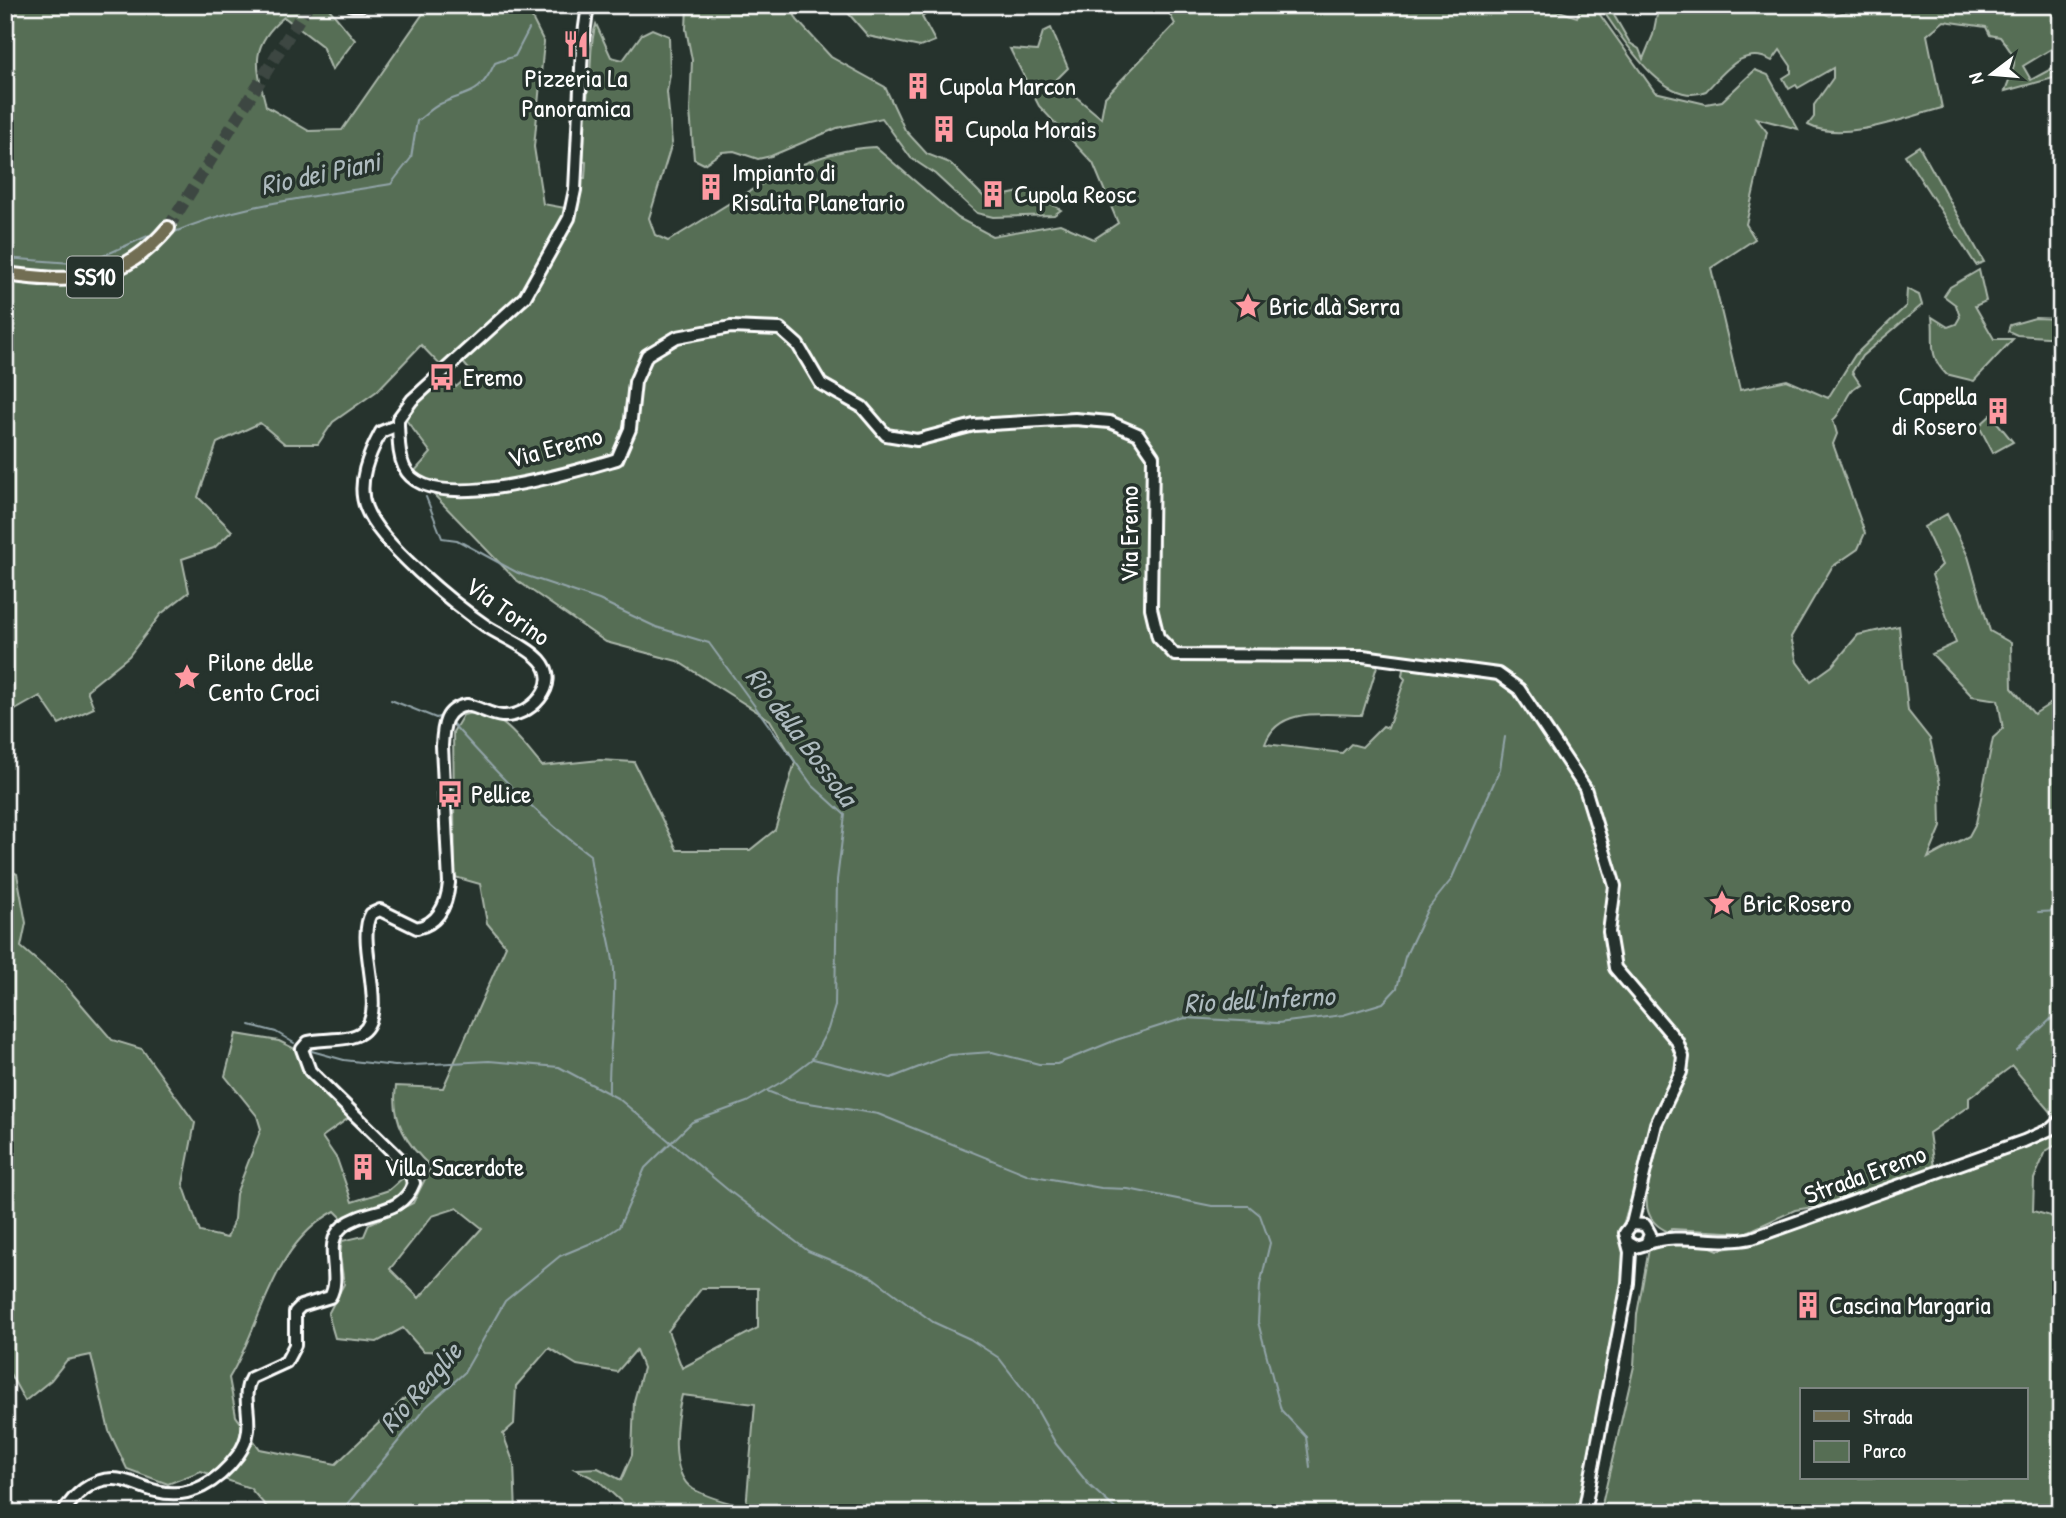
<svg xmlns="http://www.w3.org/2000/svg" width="2066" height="1518" viewBox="0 0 2066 1518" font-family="'Patrick Hand',sans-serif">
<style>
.green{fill:#566e54;stroke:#aab6aa;stroke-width:2;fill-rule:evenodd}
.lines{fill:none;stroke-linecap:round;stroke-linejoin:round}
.stream{stroke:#92a4a9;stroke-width:2}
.primary-tunnel{stroke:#3c4742;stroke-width:12;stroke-dasharray:12 6;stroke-linecap:butt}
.secondary-casing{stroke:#fff;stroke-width:16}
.primary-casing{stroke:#fff;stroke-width:18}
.secondary{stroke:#26332d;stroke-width:10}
.primary{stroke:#726e52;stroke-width:12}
.labels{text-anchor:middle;stroke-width:7;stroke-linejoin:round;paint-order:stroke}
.shield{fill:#26332d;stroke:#bec2c0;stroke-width:2}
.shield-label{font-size:24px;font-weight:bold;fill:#fff}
.poi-label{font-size:26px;fill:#fff;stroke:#26332d;text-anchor:start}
.street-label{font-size:26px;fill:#fff;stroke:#26332d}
.water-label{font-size:28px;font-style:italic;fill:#aebbbf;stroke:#26332d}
</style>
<rect width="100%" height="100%" fill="#26332d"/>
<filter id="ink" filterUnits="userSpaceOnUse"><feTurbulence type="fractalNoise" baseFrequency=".0143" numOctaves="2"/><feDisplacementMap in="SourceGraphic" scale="14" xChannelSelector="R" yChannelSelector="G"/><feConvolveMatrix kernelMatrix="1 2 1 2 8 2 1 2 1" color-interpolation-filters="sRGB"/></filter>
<g filter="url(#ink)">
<g class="green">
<path d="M 5,5 L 326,5 L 355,40 L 332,70 L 322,46 L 284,17 C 249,46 256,66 266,106 L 309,131 L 342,130 L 429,5 L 499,5 L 530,14 L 544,42 L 534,147 L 543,204 L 576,210 L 580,178 L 585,178 L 586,162 L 580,161 C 582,135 585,110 589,84 C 592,63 589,45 596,24 L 611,57 L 623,60 L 642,34 L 652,29 L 669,36 L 670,74 L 667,92 L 672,143 L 649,218 L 655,235 L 668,241 C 732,204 799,150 875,147 L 958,218 L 992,236 L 1060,224 L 1094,239 L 1118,223 L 1093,163 L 1039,106 L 1010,49 L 1037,51 L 1043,32 L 1051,28 L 1068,68 L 1056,80 L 1101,118 L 1105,97 L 1175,24 L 1165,5 L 1541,5 L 1577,17 L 1582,5 L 1593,5 L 1655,92 L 1706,104 L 1722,101 L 1755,70 L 1768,75 L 1798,129 L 1756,118 L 1767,132 L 1746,224 L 1755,239 L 1711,268 L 1740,390 L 1787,380 L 1828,398 L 1855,355 L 1906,306 L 1907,289 L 1919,295 L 1922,305 L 1862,356 L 1852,372 L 1860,384 C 1844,392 1845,411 1833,420 L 1837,434 L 1833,444 L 1865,533 L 1858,549 L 1832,567 L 1791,637 L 1797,662 L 1811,681 L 1832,666 L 1858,635 L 1899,626 L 1908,711 L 1930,739 L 1940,784 L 1941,827 L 1928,858 L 1969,836 L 1976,823 L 1993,738 L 2003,729 L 1998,700 L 1972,696 L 1932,654 L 1956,643 L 1932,575 L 1942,565 L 1924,527 L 1947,514 L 1968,556 L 1990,631 L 2011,643 L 2012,688 L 2034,714 L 2061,697 L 2061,1114 L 2057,1119 L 2012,1066 L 1969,1098 L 1969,1106 L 1929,1133 L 1934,1167 L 1819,1206 L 1795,1210 L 1745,1233 L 1672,1229 L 1669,1232 C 1642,1221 1645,1200 1649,1174 C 1626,1198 1631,1205 1620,1233 L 1627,1255 L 1625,1276 L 1593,1452 L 1576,1513 L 644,1513 L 647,1510 L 628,1508 L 599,1481 L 575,1469 L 598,1468 L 621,1480 L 632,1455 L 634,1401 L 643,1368 L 636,1350 L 617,1372 L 577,1365 L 549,1348 L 516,1386 L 514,1424 L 503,1434 L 514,1464 L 516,1513 L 272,1513 L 250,1488 L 201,1471 L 168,1484 L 127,1469 L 109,1431 L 91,1355 L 67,1360 L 51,1380 L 25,1401 L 5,1365 L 5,868 L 17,874 L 26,923 L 21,947 L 64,984 L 112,1040 L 142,1049 L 195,1123 L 183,1184 L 200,1232 L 227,1238 L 234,1219 L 236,1194 L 261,1129 L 257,1116 L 225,1076 L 236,1034 L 279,1041 L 295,1049 L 303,1068 L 350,1117 L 322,1137 L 337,1159 L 352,1202 L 389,1190 L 405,1176 C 410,1206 366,1213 344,1220 L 335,1211 C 271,1245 264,1321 229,1378 L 236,1416 L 260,1449 L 336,1464 L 453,1352 L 423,1351 L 403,1328 L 377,1342 L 335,1338 L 328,1314 L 344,1284 L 340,1256 L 342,1241 L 364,1236 L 369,1224 L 413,1203 L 431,1167 C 407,1145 391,1120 396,1086 L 443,1088 L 506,946 L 487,923 L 480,884 L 455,877 L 453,732 L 463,715 C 500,706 520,741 542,766 L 600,760 L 634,762 L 677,850 L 750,850 L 775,830 L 795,762 L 770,720 L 677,661 L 606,642 L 515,579 L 413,473 L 431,453 L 406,420 L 416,401 L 447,375 L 456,387 L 472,373 L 456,354 L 441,366 L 421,345 L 377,391 L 333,422 L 318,444 L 285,444 L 260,423 L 217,443 L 198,497 L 232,531 L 214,548 L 182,559 L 189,592 L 161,614 L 129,656 L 87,690 L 94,708 L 59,724 L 40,696 L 10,713 L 8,754 L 5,757 ZM 1374,660 L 1404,663 L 1402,676 L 1405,679 L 1388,728 L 1383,726 L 1362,747 L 1351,744 L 1342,753 L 1265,744 C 1278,705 1328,715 1362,715 L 1377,666 ZM 457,1208 L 482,1228 L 419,1298 L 390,1269 L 432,1216 ZM 702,1288 L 758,1288 L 758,1328 L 682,1368 L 668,1331 ZM 682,1395 L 755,1404 L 746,1508 C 729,1502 708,1498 693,1489 C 668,1473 676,1419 682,1395 Z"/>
<path d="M 687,5 L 790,5 L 797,20 L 831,57 L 885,87 L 905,130 L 927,154 L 950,163 L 989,202 L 998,202 L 1006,195 L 1029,190 L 1061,210 L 1054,215 L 993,217 L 977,213 L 935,174 L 911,158 L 882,118 L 837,128 L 771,156 L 758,159 L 734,151 L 722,152 L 704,164 L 694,159 L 690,111 L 692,60 L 686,29 Z"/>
<path d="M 841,5 L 931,5 L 935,8 L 922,17 L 935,41 L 920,47 L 868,36 Z"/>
<path d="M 1599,5 L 1608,5 L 1630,43 L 1639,49 L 1643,59 L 1653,35 L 1659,5 L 1819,5 L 1818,11 L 1830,16 L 1875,5 L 2061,5 L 2061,26 L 2058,31 L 2061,43 L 2023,66 L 2031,80 L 2051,69 L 2052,73 L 2061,68 L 2061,76 L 2005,91 C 2015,62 2021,62 2000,37 L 1990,35 L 1986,27 L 1944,21 L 1927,35 L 1942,108 C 1907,117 1842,143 1808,125 L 1814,117 L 1814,105 L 1833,78 L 1833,68 L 1798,88 L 1796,85 L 1789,89 L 1783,78 L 1791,73 L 1791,66 L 1780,50 L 1772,61 C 1743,44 1724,73 1706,91 C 1663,110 1620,34 1599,5 Z"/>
<path d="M 1919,146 L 1984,262 L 1976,265 L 1905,155 Z"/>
<path d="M 1979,270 L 1986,301 L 1975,306 L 1994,339 L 2013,339 L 1974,381 L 1946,374 C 1927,355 1935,341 1932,317 L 1948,327 L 1956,324 L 1960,317 L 1956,305 L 1944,296 L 1950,287 Z"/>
<path d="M 2035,318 L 2061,319 L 2061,338 L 2017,335 L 2008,331 L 2010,325 Z"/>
<path d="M 1991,415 L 2013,442 L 1993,453 L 1979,426 Z"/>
<path d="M 2061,1129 L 2061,1142 L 2046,1151 L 2034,1179 L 2033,1211 L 2061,1219 L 2061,1513 L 1600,1513 L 1634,1366 L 1637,1314 L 1649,1249 L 1668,1244 L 1709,1246 L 1718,1250 L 1753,1243 L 2049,1137 ZM 1802,1390 L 2026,1390 L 2026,1478 L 1802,1478 Z"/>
</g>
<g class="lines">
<g class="stream">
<path d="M 170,234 C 243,202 314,197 391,184 L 411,158 L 417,121 C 424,116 432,108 440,104 C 470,90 478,98 495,63 L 515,56 L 529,29"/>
<path d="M 5,258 L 85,264 L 150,235"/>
<path d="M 391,700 L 436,718 L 442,716"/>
<path d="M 451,722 C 494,770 538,817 590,855 C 594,894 611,930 614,970 C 616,1011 608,1053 609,1094"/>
<path d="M 2056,829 L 2061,826"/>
<path d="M 2038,912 L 2061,911"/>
<path d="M 2057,1010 L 2061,999"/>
<path d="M 250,1025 L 276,1032 L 294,1043"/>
<path d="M 308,1050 L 344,1060 L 395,1066 L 489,1061 L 559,1067 L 619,1099 L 728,1190 L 808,1251 L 872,1277 L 933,1322 L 970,1339 L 999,1358 L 1032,1401 L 1056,1444 L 1090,1486 L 1120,1513"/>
<path d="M 2017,1051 L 2053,1017"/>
<path d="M 813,1059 L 891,1078 L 950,1055 L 992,1052 L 1039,1064 L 1057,1064 L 1116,1040 L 1185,1018 L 1278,1023 L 1343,1015 L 1383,1003 L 1397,988 L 1405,957 L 1427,910 L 1451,880 L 1500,769 L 1505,737"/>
<path d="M 767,1091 L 790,1100 L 878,1114 L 1029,1175 L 1101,1188 L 1128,1189 L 1212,1206 L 1249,1206 L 1260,1215 L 1270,1243 L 1260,1285 L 1258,1322 L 1281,1410 L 1306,1437 L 1310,1467"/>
<path d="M 340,1513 L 426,1407 L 464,1373 L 505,1301 L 560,1256 L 601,1239 L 619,1227 L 645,1168 L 692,1122 L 747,1102 L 783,1081 L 812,1059 L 828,1029 L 835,1006 L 837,880 L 845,815 L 812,785 L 709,643 L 656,627 L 599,600 L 518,573 L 457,540 L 442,538 L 426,497"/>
</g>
<path class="primary-tunnel" d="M 168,228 L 308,5"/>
<defs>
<g id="secondary">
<path d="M 352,5 L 362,5"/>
<path d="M 554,5 L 587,7"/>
<path d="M 398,425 C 399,439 398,454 404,467 C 427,518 576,471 617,459 L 630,429 L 635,382 L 647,355 L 677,337 L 731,327 L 780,329 L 798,345 L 821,384 L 862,407 L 886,435 L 917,440 L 974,425 L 1075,419 L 1110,422 L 1138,434 L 1153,456 L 1151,608 L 1158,637 L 1175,655 L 1363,656 L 1498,674 L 1519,689 L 1585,788 L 1615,886 L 1609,932 L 1615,968 L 1677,1041 L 1683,1057 L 1681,1072 L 1656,1124 L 1632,1224"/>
<path d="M 1646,1244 C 1680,1231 1717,1246 1752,1238 L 2024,1141 L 2051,1129 L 2061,1120"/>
<path d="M 63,1513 C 73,1496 92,1478 114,1479 C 128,1479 142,1488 156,1491 C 190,1500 218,1482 238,1455 C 260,1425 238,1401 251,1378 L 286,1362 L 295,1345 L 295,1312 L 301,1306 L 330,1297 C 343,1275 321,1245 343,1226 C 367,1207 401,1217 414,1183 L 406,1165 L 310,1071 L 302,1049 L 308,1042 C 324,1038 348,1042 362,1032 C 389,1012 355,941 371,914 L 380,910 L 417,928 C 439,923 447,904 449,883 L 442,746 C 443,726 444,709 467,705 C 479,707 490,715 502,716 C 529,718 563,685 540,660 C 527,646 503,637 486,626 C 455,605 379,543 366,508 C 356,483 369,454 381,432 L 398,425 L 398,419 L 412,400 L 525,297 L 569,218 L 575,190 L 582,48 L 588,5"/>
<path d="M 1584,1513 L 1628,1283 L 1630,1252 L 1625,1233 L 1632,1224 L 1645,1225 L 1650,1234 L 1646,1244 L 1636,1247 L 1629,1243"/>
</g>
<path id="primary" d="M 5,274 C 74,283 120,285 168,228"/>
</defs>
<use href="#secondary" class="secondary-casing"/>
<use href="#primary" class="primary-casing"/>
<use href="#secondary" class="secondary"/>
<use href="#primary" class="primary"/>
</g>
</g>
<defs>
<symbol id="restaurant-bare" viewBox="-9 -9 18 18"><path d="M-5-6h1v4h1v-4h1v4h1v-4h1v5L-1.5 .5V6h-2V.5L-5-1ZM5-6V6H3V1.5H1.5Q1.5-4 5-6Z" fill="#ff9aa2" stroke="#26332d" stroke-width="2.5" paint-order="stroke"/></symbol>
<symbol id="building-bare" viewBox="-9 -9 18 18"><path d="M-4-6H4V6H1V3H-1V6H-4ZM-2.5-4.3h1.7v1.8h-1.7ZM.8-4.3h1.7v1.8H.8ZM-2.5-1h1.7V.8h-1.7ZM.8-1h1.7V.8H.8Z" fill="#ff9aa2" stroke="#26332d" stroke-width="2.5" paint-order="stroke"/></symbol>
<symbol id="sight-bare" viewBox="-9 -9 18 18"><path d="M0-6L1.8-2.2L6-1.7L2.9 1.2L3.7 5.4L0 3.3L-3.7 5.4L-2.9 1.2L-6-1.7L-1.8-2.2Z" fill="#ff9aa2" stroke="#26332d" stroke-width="2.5" paint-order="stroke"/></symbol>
<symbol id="bus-bare" viewBox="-9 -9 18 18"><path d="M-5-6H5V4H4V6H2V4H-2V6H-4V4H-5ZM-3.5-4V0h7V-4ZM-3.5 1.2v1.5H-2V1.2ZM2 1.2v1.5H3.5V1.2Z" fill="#ff9aa2" stroke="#26332d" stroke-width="2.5" paint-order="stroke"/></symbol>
</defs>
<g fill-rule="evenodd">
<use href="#restaurant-bare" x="557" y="25" width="38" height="38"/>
<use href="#building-bare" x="899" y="67" width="38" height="38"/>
<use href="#building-bare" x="925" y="110" width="38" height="38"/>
<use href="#building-bare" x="692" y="168" width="38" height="38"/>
<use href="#building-bare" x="974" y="175" width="38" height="38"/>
<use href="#sight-bare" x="1229" y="287" width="38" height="38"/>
<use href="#bus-bare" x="423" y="358" width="38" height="38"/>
<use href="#building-bare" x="1979" y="392" width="38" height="38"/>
<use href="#sight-bare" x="168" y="658" width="38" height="38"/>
<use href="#bus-bare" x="431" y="775" width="38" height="38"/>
<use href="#sight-bare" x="1703" y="884" width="38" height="38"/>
<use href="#building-bare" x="344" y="1148" width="38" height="38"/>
<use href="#building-bare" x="1789" y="1286" width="38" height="38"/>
</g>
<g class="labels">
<rect class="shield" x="67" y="256.5" width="56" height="41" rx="5"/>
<g class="shield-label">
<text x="95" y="285">SS10</text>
</g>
<g class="poi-label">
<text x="576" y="87" text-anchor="middle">Pizzeria La<tspan x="576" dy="30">Panoramica</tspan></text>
<text x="939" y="95">Cupola Marcon</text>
<text x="965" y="138">Cupola Morais</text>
<text x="732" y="181">Impianto di<tspan x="732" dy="30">Risalita Planetario</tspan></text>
<text x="1014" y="203">Cupola Reosc</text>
<text x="1269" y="315">Bric dlà Serra</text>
<text x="463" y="386">Eremo</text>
<text x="1977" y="405" text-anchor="end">Cappella<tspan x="1977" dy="30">di Rosero</tspan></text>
<text x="208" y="671">Pilone delle<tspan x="208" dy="30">Cento Croci</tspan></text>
<text x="471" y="803">Pellice</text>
<text x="1743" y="912">Bric Rosero</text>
<text x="384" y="1176">Villa Sacerdote</text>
<text x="1829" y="1314">Cascina Margaria</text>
</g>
<g class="street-label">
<text transform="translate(555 447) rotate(-15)" y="9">Via Eremo</text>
<text transform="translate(1129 534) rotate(-90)" y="9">Via Eremo</text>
<text transform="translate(508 611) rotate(36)" y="9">Via Torino</text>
<text transform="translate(1865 1174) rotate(-20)" y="9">Strada Eremo</text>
</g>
<g class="water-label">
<text transform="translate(320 173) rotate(-12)" y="10">Rio dei Piani</text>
<text transform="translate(802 736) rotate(53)" y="10">Rio della Bossola</text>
<text transform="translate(1259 999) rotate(-3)" y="10">Rio dell'Inferno</text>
<text transform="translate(420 1387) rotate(-49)" y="10">Rio Reaglie</text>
</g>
</g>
<rect width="2066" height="1518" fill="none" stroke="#26332d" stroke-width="28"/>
<rect x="14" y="14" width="2038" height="1490" fill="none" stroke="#fff" stroke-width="2.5" filter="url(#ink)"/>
<rect x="1800" y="1388" width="228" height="91" fill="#26332d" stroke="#7d8581" stroke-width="2"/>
<rect x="1814" y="1411" width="35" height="10" fill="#726e52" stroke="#7d8581" stroke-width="2"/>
<text x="1863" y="1424" font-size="21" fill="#ffffff">Strada</text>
<rect x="1814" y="1441" width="35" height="21" fill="#566e54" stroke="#7d8581" stroke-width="2"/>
<text x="1863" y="1458" font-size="21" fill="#ffffff">Parco</text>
<g transform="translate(1992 74) rotate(254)" stroke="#26332d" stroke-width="5" paint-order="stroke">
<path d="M0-5L12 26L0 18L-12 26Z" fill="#ffffff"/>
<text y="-10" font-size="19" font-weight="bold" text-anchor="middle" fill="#ffffff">N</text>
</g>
</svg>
